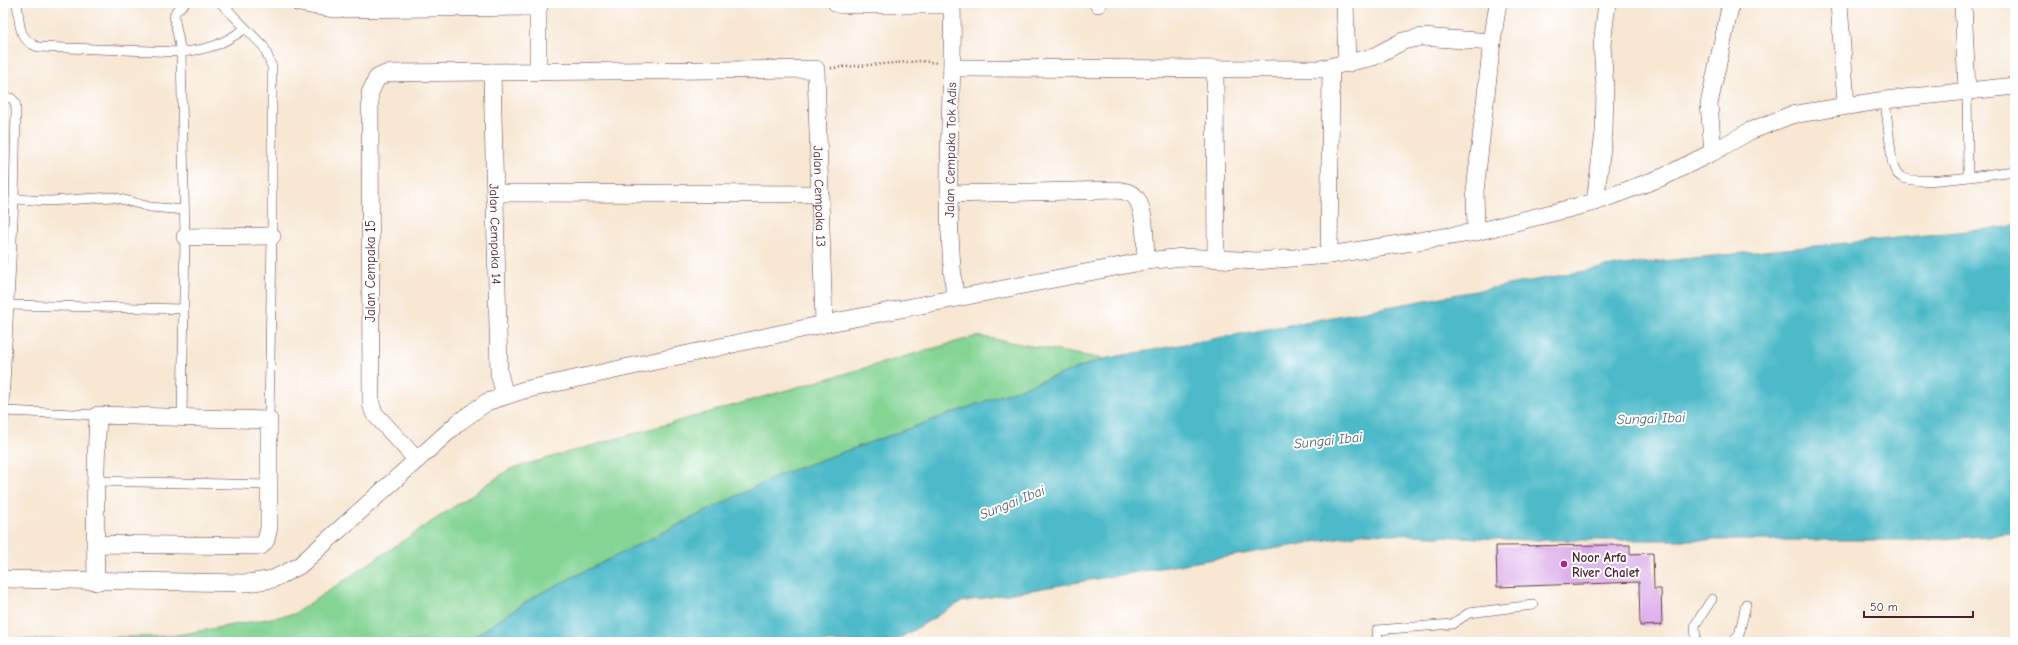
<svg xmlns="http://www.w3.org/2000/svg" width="2018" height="645" viewBox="0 0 2018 645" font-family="'Comic Neue',sans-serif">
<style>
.green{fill:#84d494;stroke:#677a60}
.water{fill:#4ebac9;stroke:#4c6c7a}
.building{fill:#d9a6e9}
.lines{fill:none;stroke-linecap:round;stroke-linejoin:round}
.lane-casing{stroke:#643d44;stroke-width:10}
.street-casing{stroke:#643d44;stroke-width:18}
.path{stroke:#643d44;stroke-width:2.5;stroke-dasharray:1 3;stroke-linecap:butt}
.lane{stroke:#fff;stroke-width:9}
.street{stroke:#fff;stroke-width:17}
.poi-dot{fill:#b5179e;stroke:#fff;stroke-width:1.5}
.labels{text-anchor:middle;stroke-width:4;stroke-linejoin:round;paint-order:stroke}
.street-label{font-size:13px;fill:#4a1f2b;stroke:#fff}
.poi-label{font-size:13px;font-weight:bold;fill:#4a1f2b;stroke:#fff;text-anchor:start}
.water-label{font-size:14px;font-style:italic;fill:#4c5d6a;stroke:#fff}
</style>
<rect width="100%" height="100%" fill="#fff"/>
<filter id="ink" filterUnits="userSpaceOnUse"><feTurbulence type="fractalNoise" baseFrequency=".025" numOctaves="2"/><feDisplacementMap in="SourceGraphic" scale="8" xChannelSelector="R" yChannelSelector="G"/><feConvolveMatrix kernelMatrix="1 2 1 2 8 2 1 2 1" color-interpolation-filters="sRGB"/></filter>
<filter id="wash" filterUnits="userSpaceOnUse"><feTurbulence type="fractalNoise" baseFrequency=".012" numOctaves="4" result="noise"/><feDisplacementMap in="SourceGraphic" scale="16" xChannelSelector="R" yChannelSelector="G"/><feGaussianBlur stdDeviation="0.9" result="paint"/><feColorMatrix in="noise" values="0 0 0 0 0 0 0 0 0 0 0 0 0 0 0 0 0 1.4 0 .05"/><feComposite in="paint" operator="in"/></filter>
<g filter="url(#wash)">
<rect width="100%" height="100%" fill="#f7e7d3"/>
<path class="green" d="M 977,336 L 1103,359 L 779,475 L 537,595 L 466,642 L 3,642 L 3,640 L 172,636 L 294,614 L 510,469 Z"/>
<path class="water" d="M 2015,224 L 2015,534 L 1925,540 L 1525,540 L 1367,533 L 961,602 L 893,642 L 466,642 L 537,595 L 779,475 L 1103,359 L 1612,266 L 2008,227 Z"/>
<g id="blocks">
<path class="building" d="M 1630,545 L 1630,554 L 1653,553 L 1654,589 L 1661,589 L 1662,625 L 1640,626 L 1639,582 L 1497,587 L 1496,546 Z"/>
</g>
</g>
<g filter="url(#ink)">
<use href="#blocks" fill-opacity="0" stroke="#643d44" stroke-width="1"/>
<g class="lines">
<defs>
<g id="lane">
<path d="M 17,3 C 20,23 17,39 38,47 L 181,52 C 212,49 220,45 245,29"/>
<path d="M 221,3 L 264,47 L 272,67 L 272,236 L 269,420"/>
<path d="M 1967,91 L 1968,176"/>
<path d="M 3,97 L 11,98 L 15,102 L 16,109 L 14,199 L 50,201 L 113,197 L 150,207 L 184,210"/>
<path d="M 1885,100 L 1892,161 C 1894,167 1895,173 1901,177 C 1918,187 1993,173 2015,171"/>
<path d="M 9,305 L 184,309"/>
<path d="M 4,411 L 98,415"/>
<path d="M 182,417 L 185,237 L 181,52 L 174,16 L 176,11 L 185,3"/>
<path d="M 3,426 L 14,199"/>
<path d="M 95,481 L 269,485"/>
<path d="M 1378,642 L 1377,630 L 1452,624 L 1469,613 L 1533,605"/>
<path d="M 1696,642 L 1695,625 L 1712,599"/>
<path d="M 1733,642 L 1739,635 L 1746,604"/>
</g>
<g id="street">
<path d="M 299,3 L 333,9 L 539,7"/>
<path d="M 836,3 L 841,5 L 952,5"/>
<path d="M 952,3 C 954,67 948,130 949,194 C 949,228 951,263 955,297"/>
<path d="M 1098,3 L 1098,4"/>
<path d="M 1345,3 L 1347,64"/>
<path d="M 1839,3 L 1846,105"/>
<path d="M 1963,3 L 1967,91"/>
<path d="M 952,68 L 1320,69 L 1373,57 L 1403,41 L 1422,37 L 1492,42"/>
<path d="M 1215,69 L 1216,258"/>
<path d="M 538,71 L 538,3"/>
<path id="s1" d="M 492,72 L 499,373 L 505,396"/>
<path d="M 1713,152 L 1709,104 L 1731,3"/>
<path d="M 495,193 L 818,194"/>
<path d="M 949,194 L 1116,190 C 1123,191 1132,192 1136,198 C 1146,210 1145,245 1146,261"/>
<path d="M 1595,202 L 1604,132 L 1605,88 L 1602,45 L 1607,3"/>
<path d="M 1476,232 L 1475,191 L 1492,42 L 1498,3"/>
<path d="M 185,237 L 272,236"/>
<path d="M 1329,255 L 1331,67"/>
<path id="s2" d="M 417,460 L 374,413 L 371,404 L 370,93 L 377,78 L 388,73 L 816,69 L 824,324"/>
<path d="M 95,544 L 261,546 L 266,540 L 269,528 L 269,420 L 98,415 C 95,470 95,526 96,582"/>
<path d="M 3,579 L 248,583 L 273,579 L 299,566 L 459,422 L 487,402 L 524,390 L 824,324 L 1146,261 L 1183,257 L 1257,261 L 1329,255 L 1476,232 L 1595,202 L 1663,177 L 1713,152 L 1750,131 L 1791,115 L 1885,100 L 2015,86"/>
</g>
</defs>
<use href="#lane" class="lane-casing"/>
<use href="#street" class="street-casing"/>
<path class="path" d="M 831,68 L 920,61 L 938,63"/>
<use href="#lane" class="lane"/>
<use href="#street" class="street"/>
</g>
</g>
<circle class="poi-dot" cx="1564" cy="564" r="4"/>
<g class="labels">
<g class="street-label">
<text transform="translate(950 150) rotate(-89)" y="5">Jalan Cempaka Tok Adis</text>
<text dy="5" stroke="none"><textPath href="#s2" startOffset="968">Jalan Cempaka 13</textPath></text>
<text dy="5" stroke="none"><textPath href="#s1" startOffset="162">Jalan Cempaka 14</textPath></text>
<text transform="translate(370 271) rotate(-90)" y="5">Jalan Cempaka 15</text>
</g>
<g class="poi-label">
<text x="1572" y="562">Noor Arfa<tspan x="1572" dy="15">River Chalet</tspan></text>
</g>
<g class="water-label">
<text transform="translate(1651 418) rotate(-2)" y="5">Sungai Ibai</text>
<text transform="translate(1328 440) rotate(-6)" y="5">Sungai Ibai</text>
<text transform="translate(1012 502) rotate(-22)" y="5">Sungai Ibai</text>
</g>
</g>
<rect width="2018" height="645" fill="none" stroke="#fff" stroke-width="16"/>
<path d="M1864 611v6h109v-6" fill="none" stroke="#4a1f2b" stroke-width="2"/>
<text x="1870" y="611" font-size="12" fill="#4a1f2b" stroke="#ffffff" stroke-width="3" paint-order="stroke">50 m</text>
</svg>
